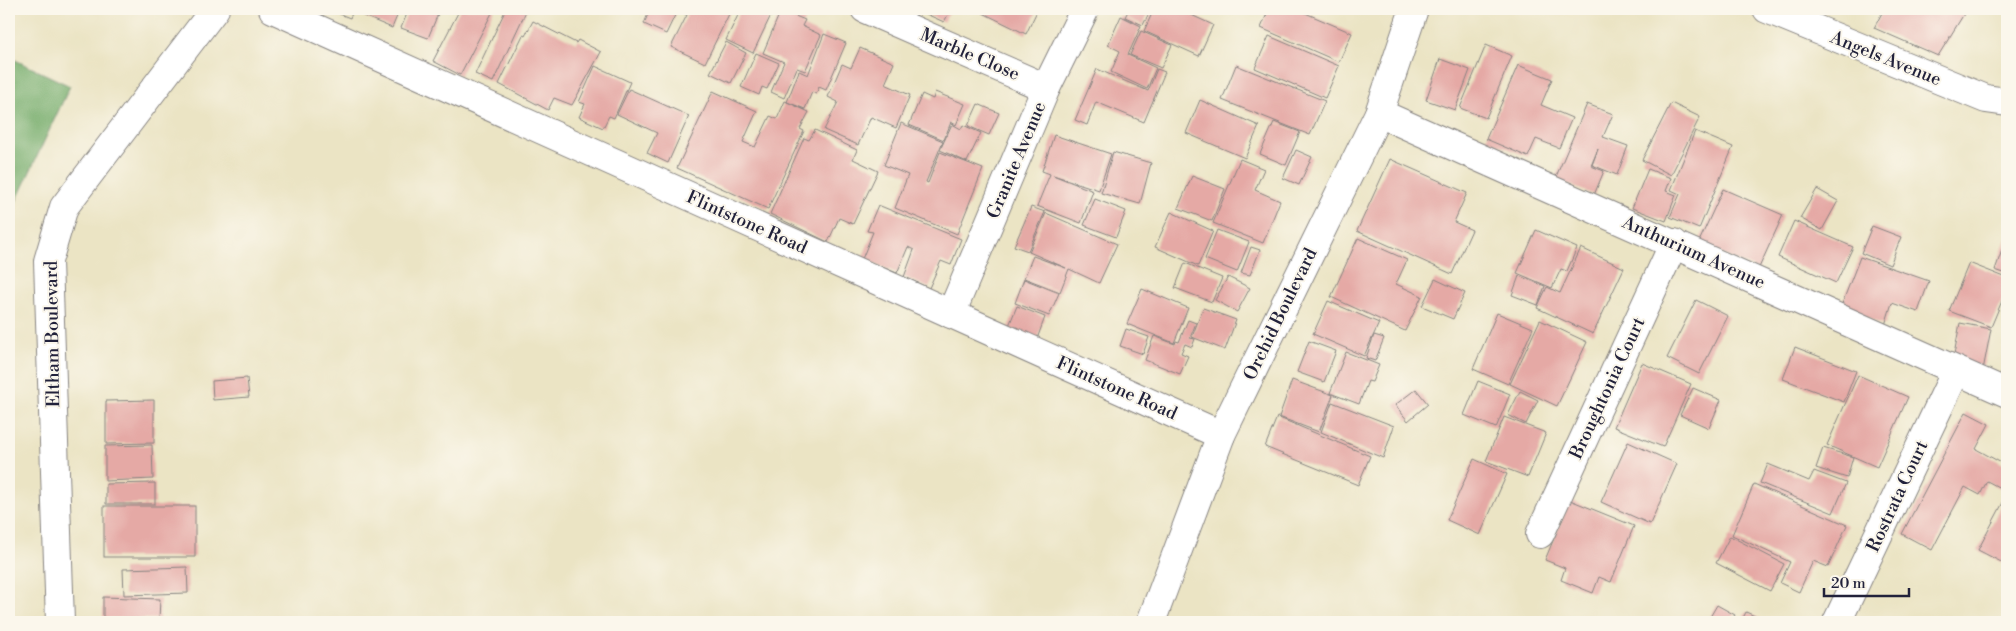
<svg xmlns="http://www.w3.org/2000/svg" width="2016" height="631" viewBox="0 0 2016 631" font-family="'Libre Bodoni',serif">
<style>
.forest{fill:#72aa68;stroke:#4a6652}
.building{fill:#e5a9a5}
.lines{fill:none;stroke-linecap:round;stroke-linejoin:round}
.street-casing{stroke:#868380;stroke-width:30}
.secondary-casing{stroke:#868380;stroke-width:30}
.street{stroke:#fff;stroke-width:28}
.secondary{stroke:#fff;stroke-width:28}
.labels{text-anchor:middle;stroke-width:4;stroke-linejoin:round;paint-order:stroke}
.street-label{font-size:18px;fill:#22223b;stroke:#fbf7ec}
</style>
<rect width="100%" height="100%" fill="#fbf7ec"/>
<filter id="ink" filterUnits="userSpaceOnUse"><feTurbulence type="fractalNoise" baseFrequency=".02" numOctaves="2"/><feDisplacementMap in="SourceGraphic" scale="10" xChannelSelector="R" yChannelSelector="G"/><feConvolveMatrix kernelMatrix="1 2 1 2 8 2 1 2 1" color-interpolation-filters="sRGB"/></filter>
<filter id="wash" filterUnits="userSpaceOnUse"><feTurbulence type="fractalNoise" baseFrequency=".0096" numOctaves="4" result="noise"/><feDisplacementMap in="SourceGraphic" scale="20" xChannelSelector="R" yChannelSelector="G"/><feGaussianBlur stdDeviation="1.12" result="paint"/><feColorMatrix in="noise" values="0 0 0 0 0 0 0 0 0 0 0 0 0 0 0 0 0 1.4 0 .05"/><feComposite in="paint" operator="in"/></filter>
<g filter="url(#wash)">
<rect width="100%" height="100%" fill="#ebe4c4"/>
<path class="forest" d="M 9,57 L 70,86 L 13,208 L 9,223 Z"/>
<g id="blocks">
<g class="building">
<path d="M 327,9 L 354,9 L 350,18 Z"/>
<path d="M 364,9 L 400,9 L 392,28 L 361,15 Z"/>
<path d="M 409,9 L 440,9 L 428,38 L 401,28 Z"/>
<path d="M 460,9 L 494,9 L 460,75 L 433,61 Z"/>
<path d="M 506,9 L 527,9 L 493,82 L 475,74 Z"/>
<path d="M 636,9 L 678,9 L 666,34 L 644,24 L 648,14 Z"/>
<path d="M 681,9 L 728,9 L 731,10 L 705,63 L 671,47 L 687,15 L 680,12 Z"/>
<path d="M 741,9 L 766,9 L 765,10 L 772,13 L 753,53 L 726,40 Z"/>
<path d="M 915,9 L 951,9 L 944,22 Z"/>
<path d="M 985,9 L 1038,9 L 1026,34 L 983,13 Z"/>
<path d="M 1129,9 L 1151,9 L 1143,25 L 1125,17 Z"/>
<path d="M 1154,9 L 1189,9 L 1187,13 L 1213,25 L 1199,56 L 1144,31 Z"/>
<path d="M 1269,9 L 1296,9 L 1352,33 L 1339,62 L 1261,28 Z"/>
<path d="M 1884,9 L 1967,9 L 1938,56 L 1874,28 Z"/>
<path d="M 781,10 L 805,20 L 802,26 L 821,35 L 805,71 L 797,68 L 784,98 L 771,92 L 784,62 L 763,53 Z"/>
<path d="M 1121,16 L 1141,26 L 1128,55 L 1156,68 L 1147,89 L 1111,72 L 1120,51 L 1108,45 Z"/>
<path d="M 533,21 L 576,43 L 578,40 L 601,52 L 572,105 L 554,98 L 548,110 L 499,84 L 523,35 L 525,36 Z"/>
<path d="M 1141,31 L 1172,45 L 1161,68 L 1130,55 Z"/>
<path d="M 824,34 L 846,43 L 826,90 L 819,87 L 816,94 L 812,92 L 805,109 L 787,102 L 799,71 L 808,75 Z"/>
<path d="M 1269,36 L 1339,66 L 1325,98 L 1255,68 Z"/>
<path d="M 726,42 L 746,53 L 731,83 L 710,73 Z"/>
<path d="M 1486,45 L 1512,56 L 1486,118 L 1460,108 Z"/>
<path d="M 860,48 L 894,63 L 885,84 L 910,95 L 896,128 L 871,117 L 858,145 L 824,130 L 838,102 L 828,97 L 842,64 L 851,68 Z"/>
<path d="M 756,53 L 779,63 L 767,89 L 762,87 L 759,95 L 741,87 Z"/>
<path d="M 1440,59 L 1470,70 L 1455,110 L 1426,100 Z"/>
<path d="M 1236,65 L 1325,101 L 1310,135 L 1222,100 Z"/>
<path d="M 1518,65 L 1552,79 L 1541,105 L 1572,118 L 1559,148 L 1536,139 L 1528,157 L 1486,139 Z"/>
<path d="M 595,66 L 630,82 L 614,118 L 609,116 L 603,128 L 579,117 L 585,104 L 579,102 Z"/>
<path d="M 1097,69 L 1148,91 L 1157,69 L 1165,72 L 1144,122 L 1096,102 L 1087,125 L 1075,120 Z"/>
<path d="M 629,89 L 689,116 L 668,163 L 647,153 L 657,133 L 617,114 Z"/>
<path d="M 713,91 L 757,111 L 743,142 L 755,147 L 770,116 L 777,119 L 785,101 L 809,112 L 800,129 L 804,131 L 768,209 L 677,168 Z"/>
<path d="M 935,92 L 965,104 L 956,125 L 951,122 L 944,140 L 909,125 L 922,94 L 933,99 Z"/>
<path d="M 1200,100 L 1259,126 L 1245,158 L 1186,133 Z"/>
<path d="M 1671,103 L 1700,117 L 1671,175 L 1642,160 Z"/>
<path d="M 978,104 L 999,113 L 989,135 L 968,126 Z"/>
<path d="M 1587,104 L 1613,114 L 1603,137 L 1628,146 L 1617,175 L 1592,165 L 1598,149 L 1591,166 L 1604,171 L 1594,195 L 1555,179 Z"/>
<path d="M 1274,122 L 1300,132 L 1286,165 L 1260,154 Z"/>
<path d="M 901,123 L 943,141 L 926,182 L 928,183 L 940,152 L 983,169 L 957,234 L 895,208 L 908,175 L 884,165 Z"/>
<path d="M 952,124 L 961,129 L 963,125 L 981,133 L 967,162 L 940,150 Z"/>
<path d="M 815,130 L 857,150 L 853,159 L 878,171 L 853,224 L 839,218 L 828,242 L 770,214 L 804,138 L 809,140 Z"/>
<path d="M 1695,131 L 1733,147 L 1699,229 L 1670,217 L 1680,194 L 1671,190 Z"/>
<path d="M 1054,135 L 1111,154 L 1099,190 L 1053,175 L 1093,191 L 1081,223 L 1037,206 L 1050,174 L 1042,171 Z"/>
<path d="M 1296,150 L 1312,157 L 1299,185 L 1283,178 Z"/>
<path d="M 1113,152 L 1151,163 L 1140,204 L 1101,193 Z"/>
<path d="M 1240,159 L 1264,169 L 1255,190 L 1280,201 L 1263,243 L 1213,223 Z"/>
<path d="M 1390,159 L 1467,193 L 1454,222 L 1472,230 L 1452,274 L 1357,231 Z"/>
<path d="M 1648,169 L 1671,178 L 1666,191 L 1676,195 L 1666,221 L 1632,208 Z"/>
<path d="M 1192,176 L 1225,189 L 1212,221 L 1178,208 Z"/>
<path d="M 1723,189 L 1783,215 L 1758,270 L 1698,244 Z"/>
<path d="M 1817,189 L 1838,201 L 1822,230 L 1800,218 Z"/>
<path d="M 1095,199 L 1126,211 L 1116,237 L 1084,225 Z"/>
<path d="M 878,205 L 961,239 L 951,265 L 941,261 L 929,288 L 904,277 L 914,250 L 908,247 L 897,273 L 862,259 L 873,232 L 867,231 Z"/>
<path d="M 1031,207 L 1045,212 L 1028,251 L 1014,246 Z"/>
<path d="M 1171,212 L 1213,231 L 1198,266 L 1155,247 Z"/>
<path d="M 1046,213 L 1117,244 L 1099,283 L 1069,269 L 1060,292 L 1024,278 L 1033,256 L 1066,268 L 1029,252 Z"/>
<path d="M 1794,221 L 1853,247 L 1836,283 L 1778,257 Z"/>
<path d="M 1872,226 L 1901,237 L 1890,265 L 1861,253 Z"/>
<path d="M 1217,230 L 1249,242 L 1237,272 L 1205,259 Z"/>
<path d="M 1536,230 L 1577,248 L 1567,271 L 1561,269 L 1552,288 L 1517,273 Z"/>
<path d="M 2007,236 L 2007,274 L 1995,270 Z"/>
<path d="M 1358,238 L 1407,260 L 1396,284 L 1422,296 L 1405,331 L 1331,297 Z"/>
<path d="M 1251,247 L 1260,250 L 1250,275 L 1241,273 Z"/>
<path d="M 1581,248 L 1624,268 L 1593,334 L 1537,308 L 1547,287 L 1560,293 Z"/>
<path d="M 1860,257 L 1929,281 L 1918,312 L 1892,303 L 1885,325 L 1840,309 Z"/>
<path d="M 1185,263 L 1222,278 L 1212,302 L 1175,288 Z"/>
<path d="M 1969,263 L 2007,278 L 2007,289 L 1991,327 L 1949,311 Z"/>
<path d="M 1519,276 L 1545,286 L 1538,305 L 1512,295 Z"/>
<path d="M 1228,277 L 1250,288 L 1237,312 L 1215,300 Z"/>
<path d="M 1024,279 L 1059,293 L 1049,316 L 1015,303 Z"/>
<path d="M 1435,279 L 1465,293 L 1453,319 L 1422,306 Z"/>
<path d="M 1142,289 L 1188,308 L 1174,343 L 1127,324 Z"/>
<path d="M 1696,300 L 1728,316 L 1699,374 L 1667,358 Z"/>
<path d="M 1328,301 L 1379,323 L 1364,356 L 1313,334 Z"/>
<path d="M 1017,306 L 1045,317 L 1037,339 L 1008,328 Z"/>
<path d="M 1203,308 L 1236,320 L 1225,350 L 1192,337 Z"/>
<path d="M 1497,313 L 1533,328 L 1508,384 L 1473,369 Z"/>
<path d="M 1188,320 L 1196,323 L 1190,338 L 1195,339 L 1192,347 L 1185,344 L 1181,353 L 1188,356 L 1180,374 L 1145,360 L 1154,336 L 1175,344 L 1176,341 L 1179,342 Z"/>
<path d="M 1540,320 L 1587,342 L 1557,406 L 1510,384 Z"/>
<path d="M 1960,323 L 1991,329 L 1983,370 L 1952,365 Z"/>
<path d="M 1126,329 L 1149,337 L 1143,354 L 1120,346 Z"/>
<path d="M 1374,335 L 1384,338 L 1375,361 L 1366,358 Z"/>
<path d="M 1309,341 L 1336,351 L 1324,382 L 1297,372 Z"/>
<path d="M 1795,347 L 1856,371 L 1844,402 L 1783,379 Z"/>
<path d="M 1346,352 L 1379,365 L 1372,382 L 1368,381 L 1359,404 L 1330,393 Z"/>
<path d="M 1642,363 L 1691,384 L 1663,447 L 1614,427 Z"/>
<path d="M 1858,375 L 1908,397 L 1877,467 L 1827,445 Z"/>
<path d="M 247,378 L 249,397 L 213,400 L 212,381 Z"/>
<path d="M 1292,380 L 1333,395 L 1319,432 L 1279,417 Z"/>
<path d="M 1478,381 L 1510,394 L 1496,428 L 1464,415 Z"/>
<path d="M 1693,388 L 1721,400 L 1709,428 L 1680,415 Z"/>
<path d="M 1416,389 L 1428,404 L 1408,421 L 1395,405 Z"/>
<path d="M 1520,391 L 1538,400 L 1526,424 L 1508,415 Z"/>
<path d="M 154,400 L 154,443 L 106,444 L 106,401 Z"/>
<path d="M 1332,402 L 1394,426 L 1383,458 L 1321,432 Z"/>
<path d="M 1966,412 L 1989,424 L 1976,449 L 2007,466 L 2007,479 L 2002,489 L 1987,481 L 1980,495 L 1965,487 L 1932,550 L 1902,534 Z"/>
<path d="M 1277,417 L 1370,456 L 1358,485 L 1265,447 Z"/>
<path d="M 1504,417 L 1546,433 L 1528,477 L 1486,461 Z"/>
<path d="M 1628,442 L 1677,464 L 1650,524 L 1601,502 Z"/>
<path d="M 152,445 L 153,479 L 105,481 L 105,446 Z"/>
<path d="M 1823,448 L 1853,457 L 1847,478 L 1816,468 Z"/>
<path d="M 1474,459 L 1507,474 L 1480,535 L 1447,520 Z"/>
<path d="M 1768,464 L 1809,481 L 1814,471 L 1846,483 L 1833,513 L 1760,483 Z"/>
<path d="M 9,473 L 10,473 L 13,521 L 9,521 Z"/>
<path d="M 155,483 L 155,504 L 106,504 L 106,484 Z"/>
<path d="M 1754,484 L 1847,525 L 1828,567 L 1813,561 L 1799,592 L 1780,583 L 1790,562 L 1732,535 Z"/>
<path d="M 2007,495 L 2007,565 L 1978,550 Z"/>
<path d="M 1570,500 L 1634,526 L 1611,582 L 1599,577 L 1593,593 L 1561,580 L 1565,568 L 1545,560 Z"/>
<rect x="104" y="506" width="91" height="51"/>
<path d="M 1730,536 L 1784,564 L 1770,591 L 1716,563 Z"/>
<path d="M 187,567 L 188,593 L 124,595 L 123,569 Z"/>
<path d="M 103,597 L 160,599 L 159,619 L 103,618 Z"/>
<path d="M 1717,605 L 1735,615 L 1731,622 L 1707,622 Z"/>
<path d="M 1746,612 L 1768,622 L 1741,622 Z"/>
</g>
</g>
</g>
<g filter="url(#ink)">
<use href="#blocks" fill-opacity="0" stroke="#868380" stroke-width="1"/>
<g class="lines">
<defs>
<g id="street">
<path d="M 273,9 L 1221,435"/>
<path d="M 865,9 L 1046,88"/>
<path d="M 1767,9 L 1986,99 L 2007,102"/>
<path d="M 1379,113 L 2007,393"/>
<path d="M 951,314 L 1046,88 L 1085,9"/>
<path d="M 1540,534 L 1674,243"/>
<path d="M 1151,622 L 1221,435 L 1379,113 L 1414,9"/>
<path d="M 1837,622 L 1956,371"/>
</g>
<path id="secondary" d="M 60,622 L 48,261 L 64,207 L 215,9"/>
</defs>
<use href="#street" class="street-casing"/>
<use href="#secondary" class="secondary-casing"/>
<use href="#street" class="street"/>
<use href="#secondary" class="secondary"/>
</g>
</g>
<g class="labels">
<g class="street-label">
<text transform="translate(970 54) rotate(23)" y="6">Marble Close</text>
<text transform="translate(1886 58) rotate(22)" y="6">Angels Avenue</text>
<text transform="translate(1016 160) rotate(-67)" y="6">Granite Avenue</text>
<text transform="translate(747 222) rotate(24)" y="6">Flintstone Road</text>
<text transform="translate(1694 252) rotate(24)" y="6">Anthurium Avenue</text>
<text transform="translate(1280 314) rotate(-64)" y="6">Orchid Boulevard</text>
<text transform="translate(52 334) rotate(-91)" y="6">Eltham Boulevard</text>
<text transform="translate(1117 388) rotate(24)" y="6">Flintstone Road</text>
<text transform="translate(1607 388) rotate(-65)" y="6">Broughtonia Court</text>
<text transform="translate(1897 496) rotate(-65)" y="6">Rostrata Court</text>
</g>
</g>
<rect width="2016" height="631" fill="none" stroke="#fbf7ec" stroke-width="30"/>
<path d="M1824 588v8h85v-8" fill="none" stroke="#22223b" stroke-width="2.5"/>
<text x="1831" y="588" font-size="15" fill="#22223b" stroke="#fbf7ec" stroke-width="4" paint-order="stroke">20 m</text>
</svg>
